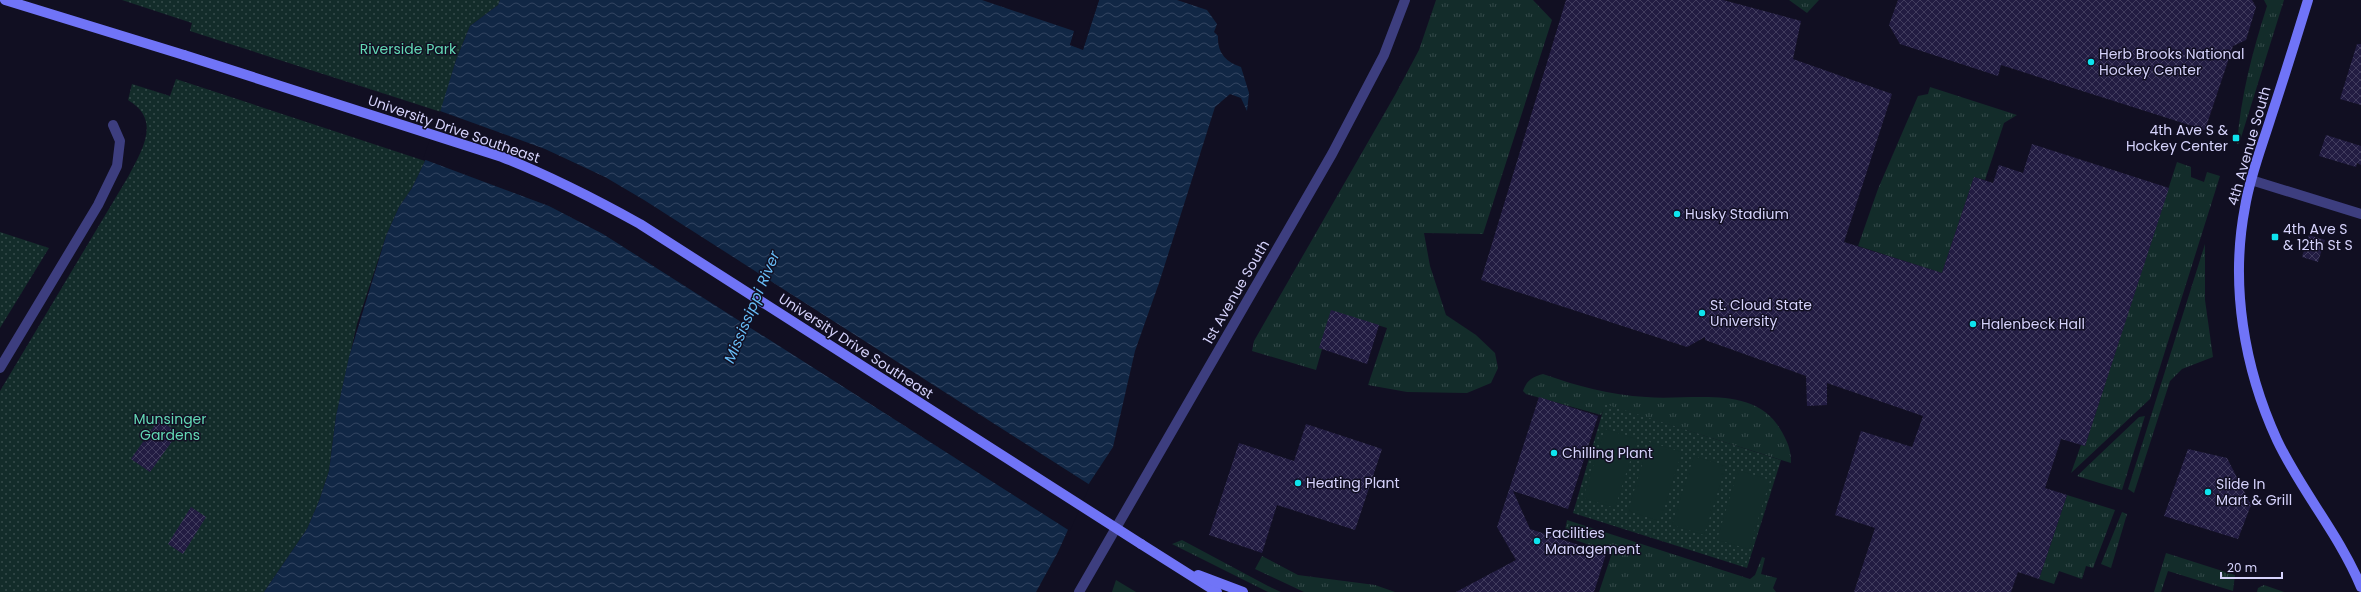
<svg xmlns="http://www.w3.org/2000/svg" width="2361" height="592" viewBox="0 0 2361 592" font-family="Poppins,sans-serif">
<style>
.grass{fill:url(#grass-tufts)}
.park{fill:url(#park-dots)}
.garden{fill:#132c2a}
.water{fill:url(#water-waves)}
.pier{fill:#110f22}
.building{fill:url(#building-cross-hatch)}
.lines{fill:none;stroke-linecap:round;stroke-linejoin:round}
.street{stroke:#3d3e7f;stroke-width:10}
.secondary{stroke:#7074f7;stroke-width:10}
.secondary-bridge{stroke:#7074f7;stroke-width:10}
.poi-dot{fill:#0ee4ee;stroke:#110f22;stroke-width:1.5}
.labels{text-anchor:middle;stroke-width:3;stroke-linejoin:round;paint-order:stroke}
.park-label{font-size:14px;fill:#63d8b5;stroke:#110f22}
.poi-label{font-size:14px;fill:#d6d3fc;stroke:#110f22;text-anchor:start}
.street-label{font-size:14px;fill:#d6d3fc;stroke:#110f22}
.water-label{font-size:15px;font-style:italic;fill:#67bcf6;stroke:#110f22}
</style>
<defs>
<pattern id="grass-tufts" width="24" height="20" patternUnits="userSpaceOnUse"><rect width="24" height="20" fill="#132c2a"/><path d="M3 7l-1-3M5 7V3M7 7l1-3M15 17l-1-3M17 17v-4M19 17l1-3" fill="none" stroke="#354a4a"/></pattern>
<pattern id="park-dots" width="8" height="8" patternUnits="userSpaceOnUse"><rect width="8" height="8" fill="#132c2a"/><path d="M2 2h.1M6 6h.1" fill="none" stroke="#354a4a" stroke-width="1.8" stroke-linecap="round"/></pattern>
<pattern id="water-waves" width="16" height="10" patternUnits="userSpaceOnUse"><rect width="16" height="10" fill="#112745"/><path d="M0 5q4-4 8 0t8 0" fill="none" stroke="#334561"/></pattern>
<pattern id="building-cross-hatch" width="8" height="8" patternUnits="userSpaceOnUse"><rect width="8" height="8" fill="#221c42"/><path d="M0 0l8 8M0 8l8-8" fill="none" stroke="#413c5e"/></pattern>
</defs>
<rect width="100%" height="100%" fill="#110f22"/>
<g class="grass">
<path d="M 1436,0 L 1533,0 L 1552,20 L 1483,234 L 1424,233 L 1430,266 L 1446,315 L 1476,335 L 1495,353 L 1498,368 L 1491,383 L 1467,393 L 1407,392 L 1368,385 L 1387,328 L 1333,311 L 1316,370 L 1252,351 L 1254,341 L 1395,95 L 1419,50 Z"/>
<path d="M 1789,0 L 1819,0 L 1807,13 Z"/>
<path d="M 2264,0 L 2284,0 L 2239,144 L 2237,144 C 2241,95 2252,53 2267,6 Z"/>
<path d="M 1930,87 L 2017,115 L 2004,123 L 1985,180 L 1974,177 L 1942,273 L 1858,246 L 1878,189 L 1918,96 L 1928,94 Z"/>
<path d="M 2177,162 L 2191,167 L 2191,177 L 2204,182 L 2207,172 L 2220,176 L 2150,399 L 2071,473 L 2081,445 L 2085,446 Z"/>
<path d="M 2205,244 L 2205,300 L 2213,357 L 2182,369 L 2170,381 L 2134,493 L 2128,489 Z"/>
<path d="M 1543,374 C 1577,386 1610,395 1646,397 C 1692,401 1756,383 1782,432 C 1788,443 1791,450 1791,463 L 1606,405 L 1601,415 L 1526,394 L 1523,391 C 1527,380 1532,377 1543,374 Z"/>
<path d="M 2145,416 L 2122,490 L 2077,476 L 2139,417 Z"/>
<path d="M 2067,495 L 2115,510 L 2093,568 L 2086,566 L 2082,579 L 2059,571 L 2054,584 L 2039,579 Z"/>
<path d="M 2122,512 L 2127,514 L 2111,568 L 2101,564 Z"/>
<path d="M 1567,520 L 1750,579 L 1755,575 L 1762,557 L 1765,558 L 1761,574 L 1777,578 L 1773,588 L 1776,592 L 1599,592 L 1612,553 L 1564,536 Z"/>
<path d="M 1182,540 L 1268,586 L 1281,592 L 1268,592 L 1172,544 Z"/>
<path d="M 2166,553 L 2235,575 L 2233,591 L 2168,571 L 2161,592 L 2154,592 Z"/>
<path d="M 1262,556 L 1298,575 L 1375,585 L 1395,592 L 1304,592 L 1255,569 Z"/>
<path d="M 1116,580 L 1136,592 L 1112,592 Z"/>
<path d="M 2264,585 L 2284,592 L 2257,592 L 2258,588 Z"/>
</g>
<g class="park">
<path d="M 122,0 L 500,0 L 498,5 L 470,26 L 456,60 L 441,112 L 190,31 L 192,23 Z"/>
<path d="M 176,79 L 425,161 L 412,188 L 399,207 L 386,236 L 357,324 L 336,416 L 329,471 L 319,501 L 307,529 L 264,592 L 0,592 L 0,391 L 128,177 C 142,150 162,120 128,100 L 132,84 L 170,96 Z"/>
<path d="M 0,232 L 49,248 L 0,328 Z"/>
<path d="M 1605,404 L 1781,460 L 1747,568 L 1573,513 Z"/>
</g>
<g class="garden">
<path d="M 1605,429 L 1637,439 L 1615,508 L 1583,498 Z"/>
<path d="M 1649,442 L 1682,452 L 1660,521 L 1628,511 Z"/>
<path d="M 1694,456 L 1726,466 L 1704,535 L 1672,525 Z"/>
<path d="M 1738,470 L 1770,480 L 1749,549 L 1717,540 Z"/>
</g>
<path class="water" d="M 500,0 L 982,0 L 1074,31 L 1070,45 L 1083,49 L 1099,0 L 1177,0 L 1207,10 L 1217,24 L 1214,32 L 1218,36 C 1217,53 1226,62 1241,67 L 1249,93 L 1247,111 L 1241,98 L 1230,94 L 1215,107 L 1159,283 L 1135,351 L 1113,447 L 1088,485 L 1058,552 L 1036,592 L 264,592 L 307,529 L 319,501 L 329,471 L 336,416 L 349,357 L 386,236 L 399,207 L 412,188 L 425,161 L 456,60 L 470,26 L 498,5 Z"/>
<g class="pier">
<path d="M 1097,0 L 1099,0 L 1083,50 L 1070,45 L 1075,30 L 1076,32 L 1072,44 L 1082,47 Z"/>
<path d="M 440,111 L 545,149 L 605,177 L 644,200 L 1090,485 L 1070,531 L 603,234 L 549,206 L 423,159 Z"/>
</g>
<g class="building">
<path d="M 1566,0 L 1723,0 L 1801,21 L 1793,59 L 1892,94 L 1844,242 L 1942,273 L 1974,177 L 1993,183 L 1999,165 L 2023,173 L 2032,144 L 2169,188 L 2085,446 L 2061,439 L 2045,488 L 2067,495 L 2039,579 L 2018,572 L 2011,592 L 1854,592 L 1875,528 L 1835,515 L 1861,431 L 1912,447 L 1923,416 L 1827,383 L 1827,405 L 1807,406 L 1806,376 L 1705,340 L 1705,337 L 1687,347 L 1481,280 Z"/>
<path d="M 1898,0 L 2252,0 L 2256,7 L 2246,40 L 2233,46 L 2205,130 L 2001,65 L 1998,76 L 1900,44 L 1889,25 Z"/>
<path d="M 2357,44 L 2361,44 L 2361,105 L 2340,99 Z"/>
<path d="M 2326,135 L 2361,146 L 2361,165 L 2357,163 L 2356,167 L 2319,156 Z"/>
<path d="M 2309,235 L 2325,240 L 2318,262 L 2302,257 Z"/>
<path d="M 1331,310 L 1379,325 L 1367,364 L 1319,348 Z"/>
<path d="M 1539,397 L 1598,416 L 1568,509 L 1513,491 L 1530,529 L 1606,554 L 1594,592 L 1456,592 L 1516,560 L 1497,527 Z"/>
<path d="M 159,419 L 178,433 L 150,472 L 131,459 Z"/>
<path d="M 1306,424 L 1382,449 L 1355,530 L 1277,505 L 1262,553 L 1209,535 L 1239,443 L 1294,461 Z"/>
<path d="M 2188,449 L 2227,458 L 2251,505 L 2238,539 L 2164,516 Z"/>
<path d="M 191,507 L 206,517 L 183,554 L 168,544 Z"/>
</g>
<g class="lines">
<g class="street">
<path d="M 2251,180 L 2361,214"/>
<path d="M 0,368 L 98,205 L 117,166 L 120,141 L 113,125"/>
<path d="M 1079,592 L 1332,154 L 1384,55 L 1405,0"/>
</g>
<g class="secondary">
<path d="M 5,0 L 184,55"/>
<path d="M 2308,0 C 2296,39 2284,78 2271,117 C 2262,146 2250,176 2245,207 C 2230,285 2244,368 2277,440 C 2301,491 2339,534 2361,587"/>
<path d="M 1141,544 L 1217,592"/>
<path d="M 1198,575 L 1243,592"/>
</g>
<path class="secondary-bridge" d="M 184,55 L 502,157 C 550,176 595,199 640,224 L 1141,544"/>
</g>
<g class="poi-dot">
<circle cx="2091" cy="62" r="4"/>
<rect x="2232" y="134" width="8" height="8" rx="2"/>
<circle cx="1677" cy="214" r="4"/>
<rect x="2271" y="233" width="8" height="8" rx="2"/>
<circle cx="1702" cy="313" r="4"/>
<circle cx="1973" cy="324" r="4"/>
<circle cx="1554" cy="453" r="4"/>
<circle cx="1298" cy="483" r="4"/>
<circle cx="2208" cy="492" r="4"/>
<circle cx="1537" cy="541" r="4"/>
</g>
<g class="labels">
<g class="park-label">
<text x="408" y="54">Riverside Park</text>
<text x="170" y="424">Munsinger<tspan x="170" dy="16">Gardens</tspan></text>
</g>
<g class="poi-label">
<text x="2099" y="59">Herb Brooks National<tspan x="2099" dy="16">Hockey Center</tspan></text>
<text x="2228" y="135" text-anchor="end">4th Ave S &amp;<tspan x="2228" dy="16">Hockey Center</tspan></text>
<text x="1685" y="219">Husky Stadium</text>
<text x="2283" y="234">4th Ave S<tspan x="2283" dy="16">&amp; 12th St S</tspan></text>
<text x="1710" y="310">St. Cloud State<tspan x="1710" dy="16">University</tspan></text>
<text x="1981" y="329">Halenbeck Hall</text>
<text x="1562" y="458">Chilling Plant</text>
<text x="1306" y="488">Heating Plant</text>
<text x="2216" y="489">Slide In<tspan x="2216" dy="16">Mart &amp; Grill</tspan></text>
<text x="1545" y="538">Facilities<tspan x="1545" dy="16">Management</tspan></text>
</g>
<g class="street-label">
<text transform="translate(454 129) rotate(19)" y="5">University Drive Southeast</text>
<text transform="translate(2249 146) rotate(-74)" y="5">4th Avenue South</text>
<text transform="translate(1236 292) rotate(-60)" y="5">1st Avenue South</text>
<text transform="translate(856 346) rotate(33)" y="5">University Drive Southeast</text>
</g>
<g class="water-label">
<text transform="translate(752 307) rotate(-67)" y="5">Mississippi River</text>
</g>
</g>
<path d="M2221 572v6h61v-6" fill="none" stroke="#d6d3fc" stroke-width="2"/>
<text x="2227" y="572" font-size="12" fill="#d6d3fc" stroke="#110f22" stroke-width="3" paint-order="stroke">20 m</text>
</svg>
